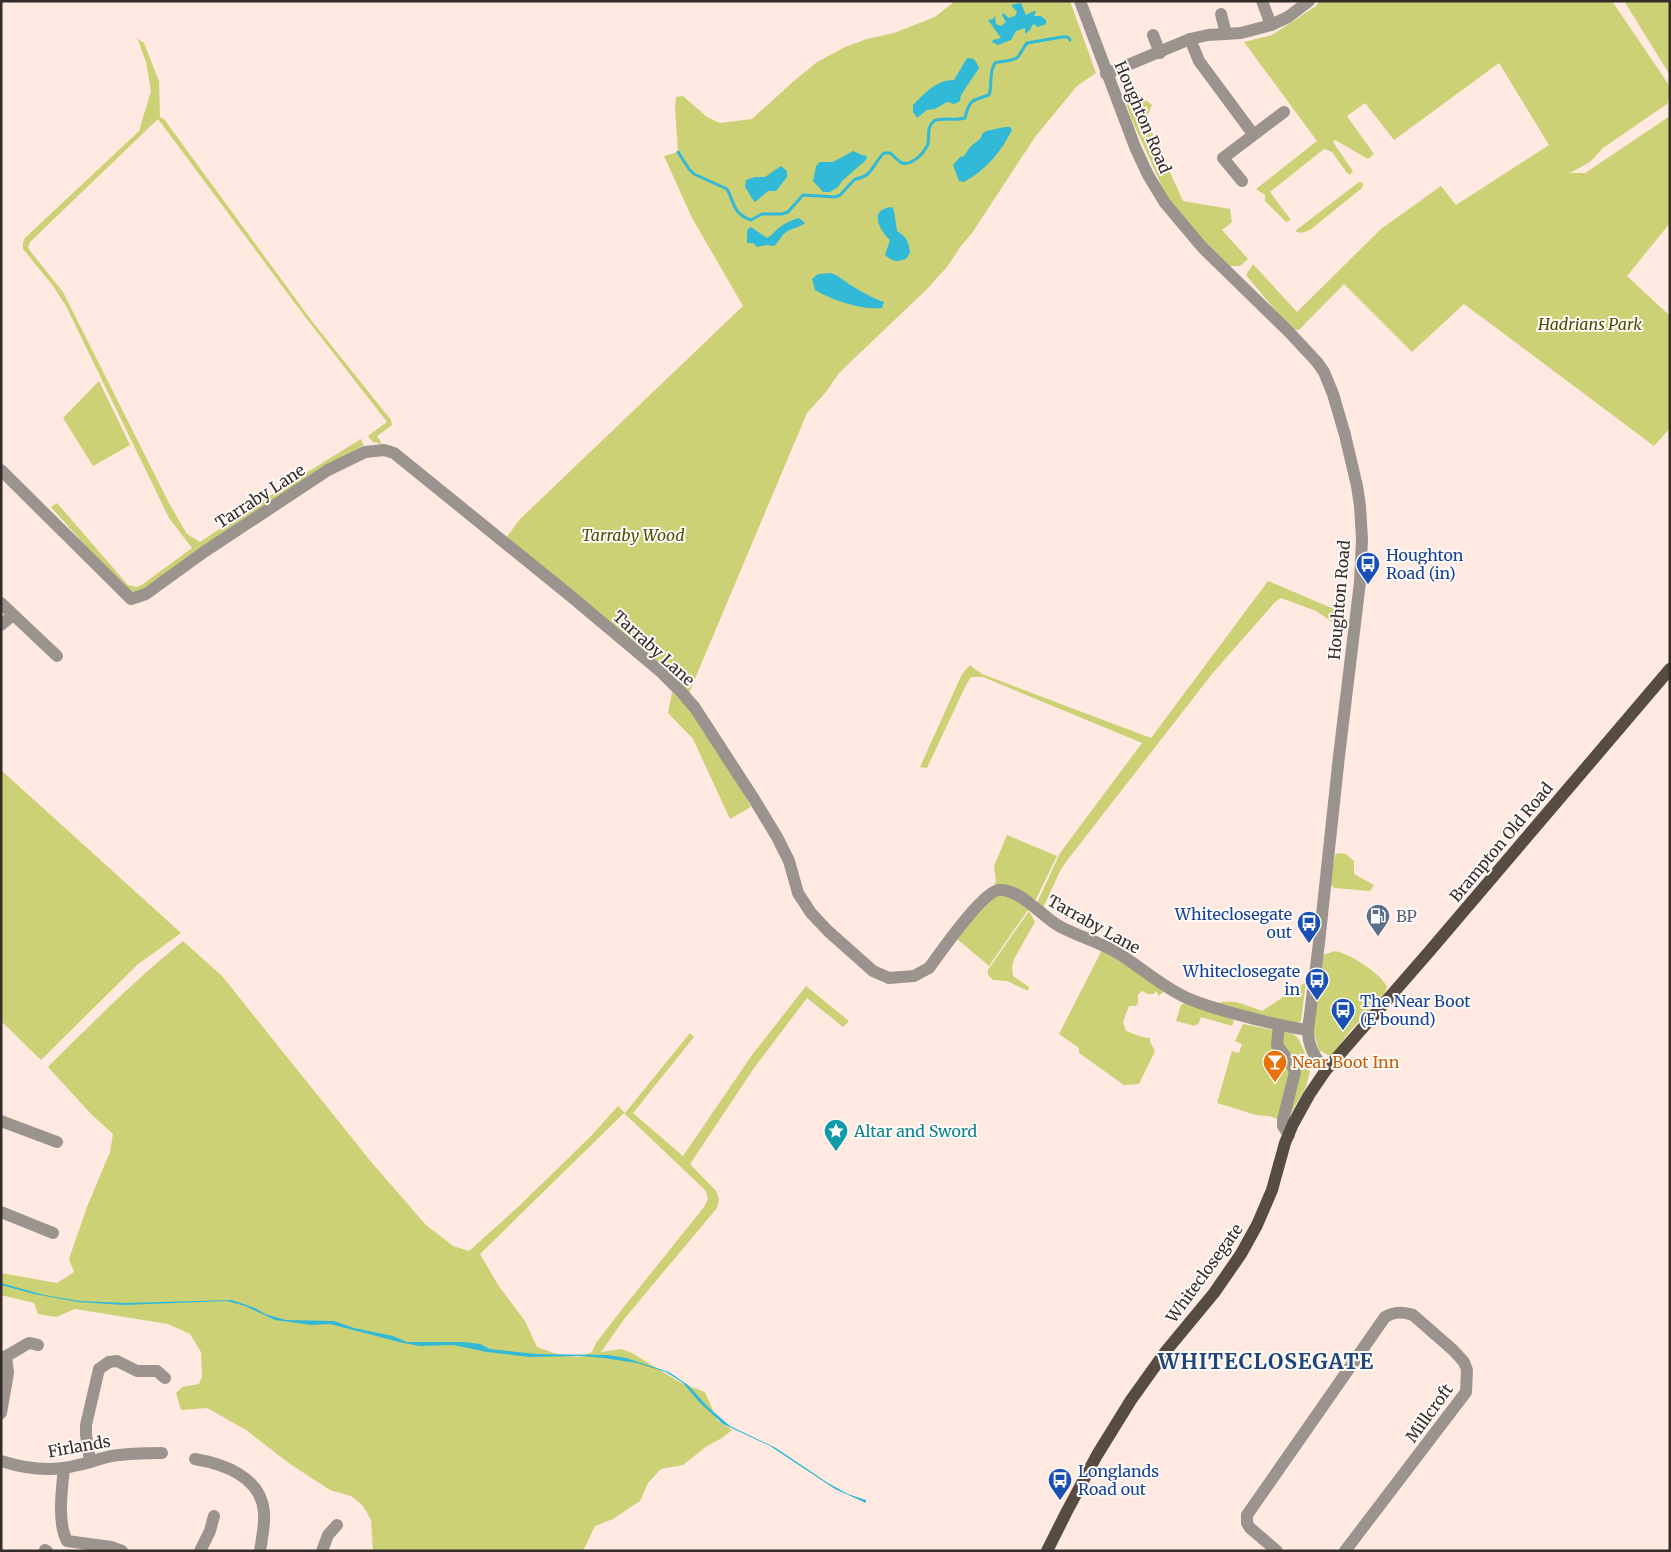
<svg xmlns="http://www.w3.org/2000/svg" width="1671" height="1552" viewBox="0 0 1671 1552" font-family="Merriweather,serif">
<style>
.green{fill:#ccd175;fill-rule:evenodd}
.water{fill:#32b9d7}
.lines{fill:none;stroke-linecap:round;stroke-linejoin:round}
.stream{stroke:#32b9d7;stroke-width:3}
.minor{stroke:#9b948e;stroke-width:12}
.major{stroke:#564c41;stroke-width:12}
.labels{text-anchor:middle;stroke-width:4;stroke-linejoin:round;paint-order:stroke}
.street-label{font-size:16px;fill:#342c29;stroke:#fffbf9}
.park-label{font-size:16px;font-style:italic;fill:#4d4f04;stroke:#fffbf9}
.transit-label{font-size:16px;fill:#164399;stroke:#fffbf9;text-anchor:start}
.service-label{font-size:16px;fill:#4e5e75;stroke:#fffbf9;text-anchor:start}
.food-label{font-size:16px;fill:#c56008;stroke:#fffbf9;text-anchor:start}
.culture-label{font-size:16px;fill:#0d838f;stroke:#fffbf9;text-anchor:start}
.district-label{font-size:21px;font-weight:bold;letter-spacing:1px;fill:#1d457a;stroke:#fffbf9}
</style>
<rect width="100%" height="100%" fill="#ffe9e1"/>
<g class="green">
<path d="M 955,1 L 1070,1 L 1096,73 L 1077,86 L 1035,137 L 972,233 L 961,246 L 947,267 L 926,290 L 839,373 L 826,392 L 807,413 L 689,693 L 506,538 L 520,519 L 743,306 L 692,218 L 664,156 L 678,152 L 675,107 L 676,97 L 683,96 L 707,117 L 720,123 L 752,119 L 795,80 L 817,62 L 845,47 L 867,39 L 894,33 L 935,17 Z"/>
<path d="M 1320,1 L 1612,1 L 1667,82 C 1671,90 1670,96 1667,104 L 1603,148 L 1590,162 L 1570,173 L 1585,173 L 1670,116 L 1670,223 L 1627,276 L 1670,316 L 1670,428 L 1654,446 L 1464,304 L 1412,352 L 1344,284 L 1299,330 L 1291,329 L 1246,275 L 1253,264 L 1297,312 L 1381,229 L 1441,186 L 1456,205 L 1549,145 L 1499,63 L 1394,140 L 1365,103 L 1347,116 L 1374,154 L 1368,159 L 1335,140 L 1333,142 L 1353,171 L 1350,175 L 1347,173 L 1332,152 L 1324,149 L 1270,192 L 1291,220 L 1286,222 L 1265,201 L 1265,195 L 1256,189 L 1317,141 L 1244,42 L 1272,35 L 1316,6 Z"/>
<path d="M 1624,1 L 1670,1 L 1670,75 Z"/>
<path d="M 135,37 L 144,43 L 159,81 L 160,117 L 164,119 L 311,320 L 391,420 L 392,425 L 377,436 L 382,444 L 373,442 L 368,436 L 387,422 L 303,314 L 158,119 L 30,242 L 28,247 L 31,252 L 63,292 L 170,505 L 187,534 L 200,542 L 288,484 L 361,439 L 364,445 L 320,469 L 138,593 L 126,591 L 51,507 L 57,503 L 128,585 L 137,587 L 143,584 L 192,548 L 169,518 L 66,306 L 53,286 L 23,249 L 23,243 L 25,238 L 139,131 L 151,91 L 146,62 L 138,40 Z"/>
<path d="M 1139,95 L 1152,105 L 1146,119 L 1183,201 L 1230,209 L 1232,222 L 1222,230 L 1248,259 L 1240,266 L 1230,266 L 1190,230 L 1165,193 L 1131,118 L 1125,100 Z"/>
<path d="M 1359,182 L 1362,182 L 1363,185 L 1362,188 L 1310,230 L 1301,233 L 1295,231 Z"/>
<path d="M 99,381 L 130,445 L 93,466 L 63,418 Z"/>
<path d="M 1268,581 L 1341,612 L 1341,628 L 1316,611 L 1281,598 L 1275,602 L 1212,674 L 1069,858 L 1061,869 L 1043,908 L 1037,903 L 1060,853 L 1142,743 L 983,677 L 971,677 L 966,685 L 927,768 L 920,767 L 962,674 L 970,665 L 982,674 L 1151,738 Z"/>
<path d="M 672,692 L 692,711 L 737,782 L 751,807 L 730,819 L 693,739 L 668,713 Z"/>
<path d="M 1,770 L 181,933 L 137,965 L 41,1060 L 1,1021 Z"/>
<path d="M 1007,835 L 1057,856 L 1037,897 L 989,966 L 957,939 L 990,894 L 996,881 L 994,866 Z"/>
<path d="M 1338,853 L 1346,854 L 1354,861 L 1354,874 L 1374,885 L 1370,891 L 1334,888 L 1330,883 L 1335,855 Z"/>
<path d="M 1029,911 L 1035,922 L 1014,959 L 1012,966 L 1013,976 L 1029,987 L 1028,991 L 1007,981 L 993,980 L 988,975 L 988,970 Z"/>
<path d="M 183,941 L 222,976 L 372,1163 L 426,1225 L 453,1246 L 469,1251 L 517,1208 L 591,1136 L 618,1106 L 625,1113 L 690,1033 L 694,1037 L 633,1113 L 683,1156 L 752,1055 L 806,986 L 849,1021 L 843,1027 L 807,998 L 754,1068 L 690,1164 L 716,1191 L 719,1199 L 717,1208 L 625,1318 L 601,1352 L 621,1349 L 632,1353 L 681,1383 L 705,1392 L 717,1420 L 732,1430 L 722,1438 L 707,1446 L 683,1465 L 661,1469 L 648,1483 L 640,1501 L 613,1519 L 595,1526 L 583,1551 L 373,1551 L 371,1520 L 363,1506 L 351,1496 L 330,1490 L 290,1464 L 246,1430 L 207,1408 L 181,1410 L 176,1393 L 182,1387 L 199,1384 L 202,1376 L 201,1352 L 190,1334 L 168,1324 L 75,1309 L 56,1317 L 38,1314 L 34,1303 L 1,1295 L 1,1273 L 57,1283 L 74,1272 L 69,1259 L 87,1207 L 110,1152 L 113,1134 L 92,1115 L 48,1067 C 92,1023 135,980 183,941 ZM 624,1113 L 705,1190 L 708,1199 L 704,1207 L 623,1308 L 596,1343 L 592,1352 L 578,1357 L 563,1356 L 537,1347 L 525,1321 L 498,1285 L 480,1254 Z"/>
<path d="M 1102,950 L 1164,991 L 1159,996 L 1156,991 L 1154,994 L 1147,994 L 1143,991 L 1138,994 L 1138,1003 L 1136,1006 L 1129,1006 L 1123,1022 L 1126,1031 L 1142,1037 L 1150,1038 L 1150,1042 L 1155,1051 L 1139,1084 L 1124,1085 L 1079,1053 L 1079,1048 L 1059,1034 Z"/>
<path d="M 1335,951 C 1350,954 1381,973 1387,987 L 1385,993 L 1350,1031 L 1332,1055 L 1328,1055 L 1319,1050 L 1313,1030 L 1323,955 Z"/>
<path d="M 1306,982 L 1301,1021 L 1296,1023 L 1216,1004 C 1231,997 1248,1006 1262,1011 Z"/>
<path d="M 1185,1003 L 1234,1020 L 1232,1026 L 1201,1017 L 1198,1025 L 1196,1024 L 1195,1026 L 1176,1021 L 1181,1005 Z"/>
<path d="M 1243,1024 L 1293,1034 L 1298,1038 L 1307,1057 L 1310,1071 L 1306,1087 L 1290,1115 L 1279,1119 L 1268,1116 L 1256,1115 L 1217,1103 L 1232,1051 L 1239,1053 L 1242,1044 L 1235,1041 Z"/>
</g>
<g class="water">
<path d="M 1021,3 L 1026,15 L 1034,11 L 1036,12 L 1034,16 L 1041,16 L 1046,20 L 1046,24 L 1038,27 L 1033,24 L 1030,30 L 1025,34 L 1025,28 L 1016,31 L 1011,40 L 998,45 L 992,42 L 993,40 L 1001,38 L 988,20 L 993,19 L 995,16 L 996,24 L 1001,26 L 1006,22 L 1002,15 L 1003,13 L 1009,18 L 1015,16 L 1017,12 L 1011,5 Z"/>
<path d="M 967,58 C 975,58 976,61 979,68 L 961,95 L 960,101 L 954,104 L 947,102 L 935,109 L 927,110 L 917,118 L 913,112 L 913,105 C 925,93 936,80 954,80 Z"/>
<path d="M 1005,127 L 1010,127 L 1012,130 C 1001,152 986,170 964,182 L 959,181 L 953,165 L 960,157 L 964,156 L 970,147 L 981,138 L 982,134 L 986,131 Z"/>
<path d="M 853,151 L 862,155 L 867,156 L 866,160 L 842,181 L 838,187 L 830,192 L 823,192 L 813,181 L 816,166 L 820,162 L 833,162 Z"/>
<path d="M 781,166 L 787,171 L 787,177 L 776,191 L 768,191 L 755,202 L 753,200 L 745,187 L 746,180 L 755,177 L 765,177 Z"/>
<path d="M 892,207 L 894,211 L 897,231 C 907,237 909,242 910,253 L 906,259 C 896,262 893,262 885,255 L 890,240 C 879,230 868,209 892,207 Z"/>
<path d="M 799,218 L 805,223 C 799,228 791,228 785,233 C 781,236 779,242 774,246 L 766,245 L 757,247 L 753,243 L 747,243 L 747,230 L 751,227 L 767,238 C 773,235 774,231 780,227 C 784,224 793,219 799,218 Z"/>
<path d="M 831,273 C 839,276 844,281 852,286 C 862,292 872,298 884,302 L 882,308 C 860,310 834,301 815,290 L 812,279 L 818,274 Z"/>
<path d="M 1,1283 L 44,1295 L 80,1301 L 125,1303 L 232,1300 L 255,1308 L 265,1314 L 286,1320 L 334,1321 L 354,1328 L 393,1336 L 407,1342 L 463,1342 L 480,1344 L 490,1349 L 536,1354 L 608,1355 L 626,1358 L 669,1372 L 688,1385 L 708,1407 L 730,1426 L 776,1448 L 828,1483 L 848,1494 L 866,1500 L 866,1503 L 835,1489 L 770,1446 L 723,1424 L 700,1403 L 683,1383 L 666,1372 L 637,1363 L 603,1358 L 581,1356 L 530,1357 L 487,1352 L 453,1345 L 420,1346 L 403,1343 L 330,1324 L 311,1325 L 275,1320 L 245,1306 L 227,1301 L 124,1305 L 78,1302 L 34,1294 L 1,1285 Z"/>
</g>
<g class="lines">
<path class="stream" d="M 678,152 L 689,169 L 694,174 L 727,189 C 735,204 733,214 751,220 L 762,214 L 782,214 L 788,212 L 803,195 L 835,197 L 840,195 L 855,179 C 873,177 873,163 884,153 L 890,153 C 894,156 898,161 902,163 C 911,166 923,154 927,146 C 931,138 925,128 934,121 C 940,117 956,121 965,118 C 969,100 972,100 989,95 C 993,84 988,74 995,63 C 1001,61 1015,61 1018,57 C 1021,52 1024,47 1027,43 L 1062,37 L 1068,37 L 1070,40"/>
<g class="minor">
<path d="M 1080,1 L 1135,147 L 1148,175 L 1165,203 L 1202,247 L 1289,332 L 1317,362 L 1324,372 L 1333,394 L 1345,435 L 1357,486 L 1360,506 L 1362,539 L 1360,582 L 1339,756 L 1319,943 L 1308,1030 C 1308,1046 1315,1059 1326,1070"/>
<path d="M 1262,1 L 1271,25"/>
<path d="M 1221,14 L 1226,34"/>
<path d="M 1153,35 L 1160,53"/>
<path d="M 1190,39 L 1199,61 L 1253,134"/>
<path d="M 1106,74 L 1190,39 L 1208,35 L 1241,33 L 1271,25 L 1288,17 L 1309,1"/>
<path d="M 1242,181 L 1223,158 L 1284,112"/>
<path d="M 1,470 L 131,599 L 146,594 L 204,552 L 328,470 L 365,452 L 384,450 L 394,453 L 573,598 L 661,672 L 683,694 L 695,708 L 754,799 L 777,837 L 789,861 L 798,893 L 811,913 L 828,931 L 873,971 L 889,978 L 914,976 L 929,968 C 940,953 983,891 999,890 C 1021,889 1041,916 1059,926 C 1077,936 1097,941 1114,951 C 1139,965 1160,986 1187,998 C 1210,1008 1235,1014 1259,1020 C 1275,1024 1291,1028 1308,1030"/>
<path d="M 1,603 L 57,656"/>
<path d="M 1,625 L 13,615"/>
<path d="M 1279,1025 L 1277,1045 L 1293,1067 L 1295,1072 L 1283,1120 L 1283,1126 L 1289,1135"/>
<path d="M 1,1121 L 57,1142"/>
<path d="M 1,1212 L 53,1233"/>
<path d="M 1,1413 L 8,1373 L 6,1356 C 11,1354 28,1343 29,1343 C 30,1343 38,1345 38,1345"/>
<path d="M 195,1459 C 224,1464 261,1477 264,1512 C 265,1525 262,1538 260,1551"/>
<path d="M 1,1461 C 26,1469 53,1472 78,1465 C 90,1463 100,1458 112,1456 C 129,1453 145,1453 162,1453"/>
<path d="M 90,1461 L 86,1435 L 86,1425 L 99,1369 L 109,1362 L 117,1361 L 137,1371 L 157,1371 L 165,1378"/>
<path d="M 64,1468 C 62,1488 57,1522 67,1541 L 111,1547 L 122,1551"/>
<path d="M 45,1550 L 47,1551"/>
<path d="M 200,1551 L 210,1531 L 214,1516"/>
<path d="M 322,1551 L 328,1535 L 337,1525"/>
<path d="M 1277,1551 L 1250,1528 L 1247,1523 L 1247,1515 L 1385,1317 C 1394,1312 1402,1311 1413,1315 L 1453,1350 L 1464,1362 L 1467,1370 L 1466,1392 L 1345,1551"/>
</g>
<path class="major" d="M 1047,1551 L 1066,1513 L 1097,1455 L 1131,1400 L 1166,1351 L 1214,1293 L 1241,1254 L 1257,1225 L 1272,1190 L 1285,1143 L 1293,1124 L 1309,1095 L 1326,1070 L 1428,953 L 1670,669"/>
</g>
<defs>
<symbol id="bus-pin" viewBox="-11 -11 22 30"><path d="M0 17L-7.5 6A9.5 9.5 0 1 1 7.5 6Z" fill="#1a4fb4" stroke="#fffbf9"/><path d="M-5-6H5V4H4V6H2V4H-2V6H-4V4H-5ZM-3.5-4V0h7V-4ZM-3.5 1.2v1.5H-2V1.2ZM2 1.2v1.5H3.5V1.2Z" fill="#fff"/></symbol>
<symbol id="fuel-pin" viewBox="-11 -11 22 30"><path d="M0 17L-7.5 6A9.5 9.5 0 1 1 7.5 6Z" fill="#5c6f8a" stroke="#fffbf9"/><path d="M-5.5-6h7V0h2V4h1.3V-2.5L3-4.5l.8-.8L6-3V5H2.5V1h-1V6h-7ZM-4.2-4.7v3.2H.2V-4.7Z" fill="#fff"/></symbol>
<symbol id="bar-pin" viewBox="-11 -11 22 30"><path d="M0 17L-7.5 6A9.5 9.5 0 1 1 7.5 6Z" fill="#e8710a" stroke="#fffbf9"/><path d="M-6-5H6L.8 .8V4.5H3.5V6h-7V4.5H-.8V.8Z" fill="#fff"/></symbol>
<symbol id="sight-pin" viewBox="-11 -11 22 30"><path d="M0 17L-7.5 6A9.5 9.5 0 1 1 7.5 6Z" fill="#0f9aa8" stroke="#fffbf9"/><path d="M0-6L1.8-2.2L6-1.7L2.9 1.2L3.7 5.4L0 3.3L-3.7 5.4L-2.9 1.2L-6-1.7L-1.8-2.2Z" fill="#fff"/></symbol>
</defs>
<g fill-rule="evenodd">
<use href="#bus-pin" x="1354" y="550" width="28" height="38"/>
<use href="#fuel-pin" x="1364" y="902" width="28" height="38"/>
<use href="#bus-pin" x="1295" y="909" width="28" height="38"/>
<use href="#bus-pin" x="1303" y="966" width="28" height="38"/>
<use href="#bus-pin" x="1329" y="996" width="28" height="38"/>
<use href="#bar-pin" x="1261" y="1048" width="28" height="38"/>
<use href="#sight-pin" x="822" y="1117" width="28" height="38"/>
<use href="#bus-pin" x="1046" y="1466" width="28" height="38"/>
</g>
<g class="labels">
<g class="street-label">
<text transform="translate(1143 117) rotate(67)" y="6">Houghton Road</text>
<text transform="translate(260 496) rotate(-33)" y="6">Tarraby Lane</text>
<text transform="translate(1339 600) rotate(-85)" y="6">Houghton Road</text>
<text transform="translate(654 648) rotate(42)" y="6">Tarraby Lane</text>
<text transform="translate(1501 842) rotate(-50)" y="6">Brampton Old Road</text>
<text transform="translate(1094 924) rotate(29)" y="6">Tarraby Lane</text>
<text transform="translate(1204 1273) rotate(-54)" y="6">Whiteclosegate</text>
<text transform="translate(1429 1413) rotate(-54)" y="6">Millcroft</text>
<text transform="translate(79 1446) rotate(-10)" y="6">Firlands</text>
</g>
<g class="park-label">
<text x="1590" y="330">Hadrians Park</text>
<text x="633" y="541">Tarraby Wood</text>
</g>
<g class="transit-label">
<text x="1386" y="561">Houghton<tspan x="1386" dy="18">Road (in)</tspan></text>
<text x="1292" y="920" text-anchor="end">Whiteclosegate<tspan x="1292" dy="18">out</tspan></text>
<text x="1300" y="977" text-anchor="end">Whiteclosegate<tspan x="1300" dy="18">in</tspan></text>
<text x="1360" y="1007">The Near Boot<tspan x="1360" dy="18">(E bound)</tspan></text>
<text x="1078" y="1477">Longlands<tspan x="1078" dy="18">Road out</tspan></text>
</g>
<g class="service-label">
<text x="1396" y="922">BP</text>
</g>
<g class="food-label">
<text x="1292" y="1068">Near Boot Inn</text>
</g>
<g class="culture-label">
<text x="854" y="1137">Altar and Sword</text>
</g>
<g class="district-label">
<text x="1266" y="1369">WHITECLOSEGATE</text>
</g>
</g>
<rect width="1671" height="1552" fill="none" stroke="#342c29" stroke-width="5"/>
</svg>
